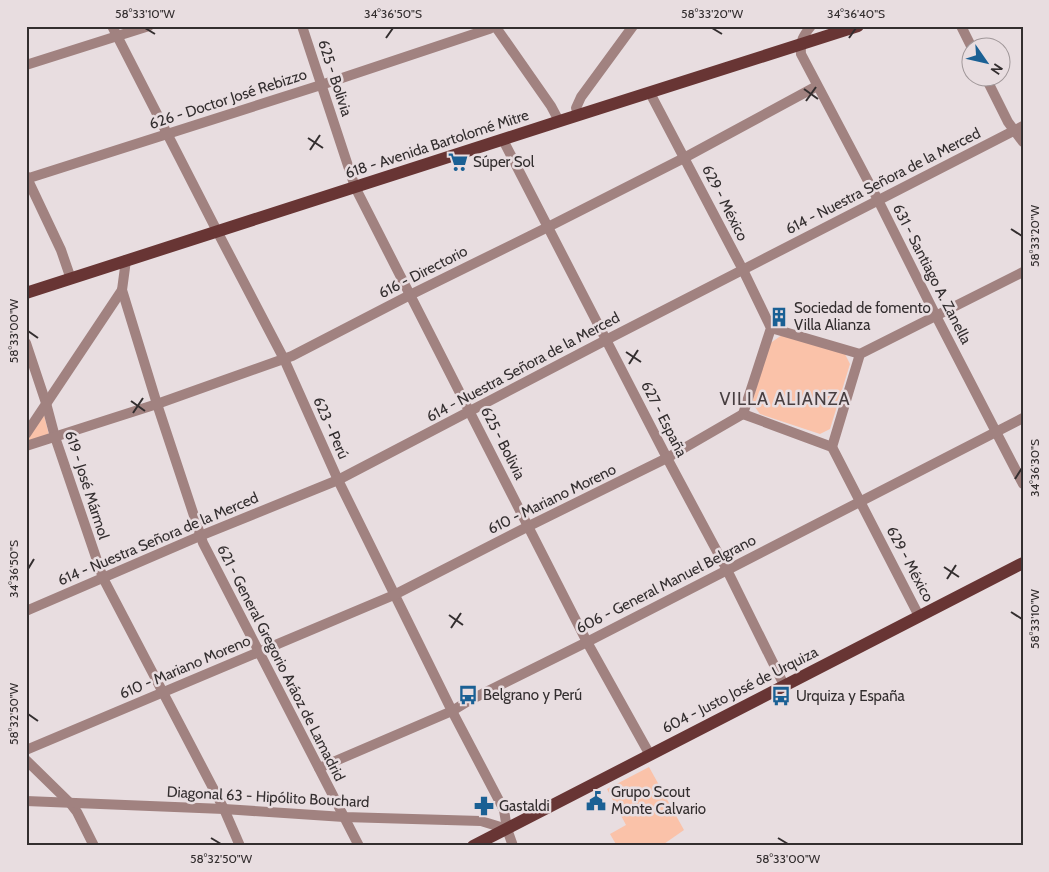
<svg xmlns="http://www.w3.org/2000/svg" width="1049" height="872" viewBox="0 0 1049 872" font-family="Cabin,sans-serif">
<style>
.green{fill:#fac2a9}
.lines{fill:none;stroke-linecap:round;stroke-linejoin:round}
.minor{stroke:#a18280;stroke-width:10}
.major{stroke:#683534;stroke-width:12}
.ticks{fill:none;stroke:#332e2f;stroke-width:2}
.labels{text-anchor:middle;stroke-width:5;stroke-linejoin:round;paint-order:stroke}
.street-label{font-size:15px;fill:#332e2f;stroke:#e8dde0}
.poi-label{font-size:15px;fill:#332e2f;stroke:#e8dde0;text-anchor:start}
.quarter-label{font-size:18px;letter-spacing:1px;fill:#473e40;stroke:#e8dde0}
.neatline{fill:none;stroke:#332e2f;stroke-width:2}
.ticks-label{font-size:12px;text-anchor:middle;fill:#332e2f}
</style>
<rect width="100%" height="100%" fill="#e8dde0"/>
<g class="green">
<path d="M 782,335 L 845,354 L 850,364 L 830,429 L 820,434 L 760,414 L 752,403 L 769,344 Z"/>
<path d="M 44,415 L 49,435 L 26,441 Z"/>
<path d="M 649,767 L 684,830 L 661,846 L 617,846 L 610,834 L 626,825 L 607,789 Z"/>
</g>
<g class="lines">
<g class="minor">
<path d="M 112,26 L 217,231 L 284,359 L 338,480 L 452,711 L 504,810 L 507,829 L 513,846"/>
<path d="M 302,26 L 355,187 L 587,642 L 650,755"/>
<path d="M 495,26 L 551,106 L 559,121"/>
<path d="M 811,26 C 803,36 800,41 801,54 L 878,200 L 936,316 L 1023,484"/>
<path d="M 961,26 L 972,48"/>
<path d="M 26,65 L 149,26"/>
<path d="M 986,78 L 1008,122 L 1023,142"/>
<path d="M 650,93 L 743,270 L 771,328 L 743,414"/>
<path d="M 578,115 L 576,108 L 581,97 L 633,26"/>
<path d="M 503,140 L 667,458 L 727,570 L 784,685"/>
<path d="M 26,176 L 61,250 L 71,279"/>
<path d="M 26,179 L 321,85 L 489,29 L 495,26"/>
<path d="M 126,260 L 122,290 L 157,404 L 203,543 L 359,846"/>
<path d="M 771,328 L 860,354"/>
<path d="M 26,343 L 46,403 L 55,437 L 103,578 L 224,809 L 240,846"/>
<path d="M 743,414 L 832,447"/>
<path d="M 26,434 L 122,290"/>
<path d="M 26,446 L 157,404 L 292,356 L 410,295 L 548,227 L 684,158 L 817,86"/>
<path d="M 832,447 L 860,354 L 1023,272"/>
<path d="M 832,447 L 919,616"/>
<path d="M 26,611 L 200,536 L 338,480 L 606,340 L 1023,126"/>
<path d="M 26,750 L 394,595 L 529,526 L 667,458 L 743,414"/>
<path d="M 26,760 L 70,803 L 77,812 L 94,846"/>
<path d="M 319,768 L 452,711 L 470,700 L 587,642 L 1023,418"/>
<path d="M 26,801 L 224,809 L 344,817 L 481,821 L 507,829"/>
</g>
<g class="major">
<path d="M 26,293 L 563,120 L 858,26"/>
<path d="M 473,846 L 1023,563"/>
</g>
</g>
<path class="ticks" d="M 145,28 L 155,34M 712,28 L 722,34M 386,38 L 393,28M 849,38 L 856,28M 804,89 L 818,99M 806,101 L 816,87M 308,138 L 323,148M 310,150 L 320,135M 1011,229 L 1022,236M 28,331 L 38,338M 626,352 L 641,362M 629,364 L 638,350M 131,401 L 145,411M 133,413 L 143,398M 1015,479 L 1022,468M 944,567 L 959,577M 28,569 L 34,559M 947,579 L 956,565M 1011,612 L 1022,619M 449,615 L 463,625M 451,628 L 461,613M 28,714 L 38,721M 211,838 L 221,844M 778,838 L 788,844"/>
<defs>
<symbol id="supermarket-bare" viewBox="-9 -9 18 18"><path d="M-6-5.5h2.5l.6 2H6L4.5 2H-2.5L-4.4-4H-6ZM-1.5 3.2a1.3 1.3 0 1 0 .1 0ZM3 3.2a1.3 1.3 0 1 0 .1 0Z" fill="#1a6094" stroke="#e8dde0" stroke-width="2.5" paint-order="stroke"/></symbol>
<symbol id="building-bare" viewBox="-9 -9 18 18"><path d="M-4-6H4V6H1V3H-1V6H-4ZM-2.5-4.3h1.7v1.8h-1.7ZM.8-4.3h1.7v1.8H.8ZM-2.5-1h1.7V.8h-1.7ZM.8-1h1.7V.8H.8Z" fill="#1a6094" stroke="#e8dde0" stroke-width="2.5" paint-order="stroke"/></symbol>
<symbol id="bus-bare" viewBox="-9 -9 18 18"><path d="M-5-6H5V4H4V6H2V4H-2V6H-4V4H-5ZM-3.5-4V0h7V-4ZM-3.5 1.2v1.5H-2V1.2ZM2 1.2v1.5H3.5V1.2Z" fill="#1a6094" stroke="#e8dde0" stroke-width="2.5" paint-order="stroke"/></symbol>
<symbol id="civic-bare" viewBox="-9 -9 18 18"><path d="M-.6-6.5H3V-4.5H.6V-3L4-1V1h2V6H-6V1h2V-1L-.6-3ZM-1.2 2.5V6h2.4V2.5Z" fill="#1a6094" stroke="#e8dde0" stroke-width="2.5" paint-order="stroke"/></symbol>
<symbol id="pharmacy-bare" viewBox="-9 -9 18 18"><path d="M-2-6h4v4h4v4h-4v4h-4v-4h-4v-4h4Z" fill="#1a6094" stroke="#e8dde0" stroke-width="2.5" paint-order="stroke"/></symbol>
</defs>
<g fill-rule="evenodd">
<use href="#supermarket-bare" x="444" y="148" width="28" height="28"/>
<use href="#building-bare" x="765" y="303" width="28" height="28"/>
<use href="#bus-bare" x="454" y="681" width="28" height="28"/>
<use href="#bus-bare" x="767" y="682" width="28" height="28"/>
<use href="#civic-bare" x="582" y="787" width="28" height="28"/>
<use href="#pharmacy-bare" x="470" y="792" width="28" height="28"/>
</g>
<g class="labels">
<g class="street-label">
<text transform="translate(335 78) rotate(72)" y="5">625 - Bolivia</text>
<text transform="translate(228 99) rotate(-18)" y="5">626 - Doctor José Rebizzo</text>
<text transform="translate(437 144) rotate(-18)" y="5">618 - Avenida Bartolomé Mitre</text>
<text transform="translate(883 181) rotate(-27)" y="5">614 - Nuestra Señora de la Merced</text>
<text transform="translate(725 203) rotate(63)" y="5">629 - México</text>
<text transform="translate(423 272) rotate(-27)" y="5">616 - Directorio</text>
<text transform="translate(932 274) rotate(63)" y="5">631 - Santiago A. Zanella</text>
<text transform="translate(523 367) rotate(-28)" y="5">614 - Nuestra Señora de la Merced</text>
<text transform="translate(664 419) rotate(63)" y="5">627 - España</text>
<text transform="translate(331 428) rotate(66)" y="5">623 - Perú</text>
<text transform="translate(503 443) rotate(63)" y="5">625 - Bolivia</text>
<text transform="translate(87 485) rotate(72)" y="5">619 - José Mármol</text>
<text transform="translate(552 499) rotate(-26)" y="5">610 - Mariano Moreno</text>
<text transform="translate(158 539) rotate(-23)" y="5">614 - Nuestra Señora de la Merced</text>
<text transform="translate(910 564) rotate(62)" y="5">629 - México</text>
<text transform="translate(666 584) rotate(-27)" y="5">606 - General Manuel Belgrano</text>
<text transform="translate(281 663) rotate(63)" y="5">621 - General Gregorio Aráoz de Lamadrid</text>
<text transform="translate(185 667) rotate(-23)" y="5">610 - Mariano Moreno</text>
<text transform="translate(740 690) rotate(-27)" y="5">604 - Justo José de Urquiza</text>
<text transform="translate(268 797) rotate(3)" y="5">Diagonal 63 - Hipólito Bouchard</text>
</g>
<g class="poi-label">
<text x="473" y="167">Súper Sol</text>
<text x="794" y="313">Sociedad de fomento<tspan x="794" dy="17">Villa Alianza</tspan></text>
<text x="483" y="700">Belgrano y Perú</text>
<text x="796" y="701">Urquiza y España</text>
<text x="611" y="797">Grupo Scout<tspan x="611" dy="17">Monte Calvario</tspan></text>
<text x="499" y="811">Gastaldi</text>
</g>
<g class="quarter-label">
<text x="785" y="405">VILLA ALIANZA</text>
</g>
</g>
<rect width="1049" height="872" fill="none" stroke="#e8dde0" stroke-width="55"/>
<g transform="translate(986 62) rotate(124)"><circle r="24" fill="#e8dde0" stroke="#a09799"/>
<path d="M0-4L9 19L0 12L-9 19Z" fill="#1a6094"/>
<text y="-8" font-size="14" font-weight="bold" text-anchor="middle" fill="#332e2f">N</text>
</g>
<rect x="28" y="28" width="994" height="816" class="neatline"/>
<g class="ticks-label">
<text x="145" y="18">58°33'10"W</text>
<text x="393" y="18">34°36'50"S</text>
<text x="712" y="18">58°33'20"W</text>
<text x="856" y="18">34°36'40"S</text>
<text transform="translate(1035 236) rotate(-90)" y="4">58°33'20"W</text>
<text transform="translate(14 331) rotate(-90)" y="4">58°33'00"W</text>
<text transform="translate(1035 468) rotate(-90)" y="4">34°36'30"S</text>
<text transform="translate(14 569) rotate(-90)" y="4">34°36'50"S</text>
<text transform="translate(1035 619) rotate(-90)" y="4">58°33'10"W</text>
<text transform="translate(14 714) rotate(-90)" y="4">58°32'50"W</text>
<text x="221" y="863">58°32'50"W</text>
<text x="788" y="863">58°33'00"W</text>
</g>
</svg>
